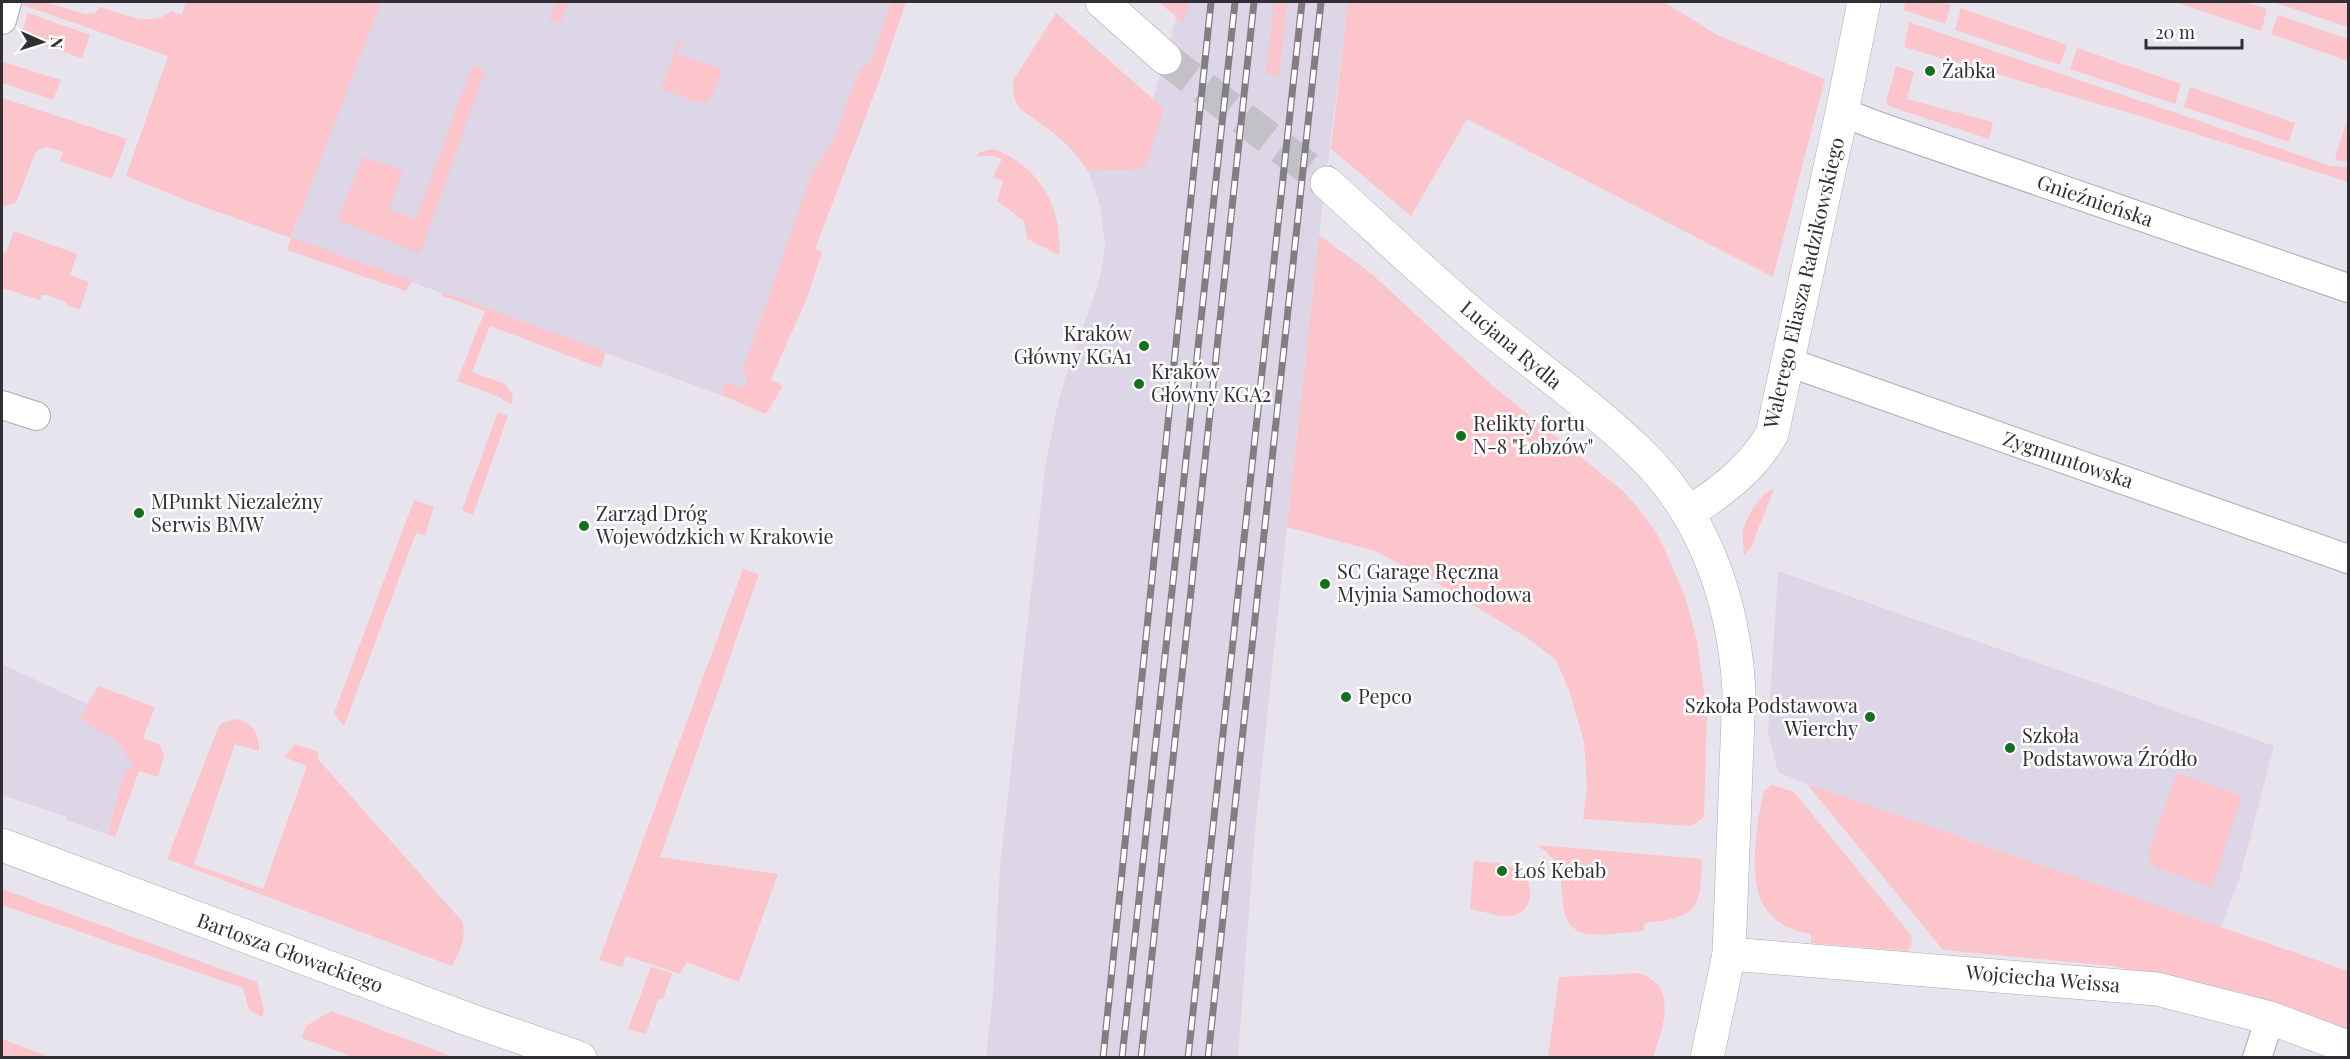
<svg xmlns="http://www.w3.org/2000/svg" width="2350" height="1059" viewBox="0 0 2350 1059" font-family="'Playfair Display',serif">
<style>
.built{fill:#ddd6e6}
.green{fill:#fcc5cb}
.lines{fill:none;stroke-linecap:round;stroke-linejoin:round}
.tertiary-tunnel{stroke:#c3c0c8;stroke-width:33;stroke-dasharray:33 16;stroke-linecap:butt}
.minor-casing{stroke:#aca9b1;stroke-width:30}
.tertiary-casing{stroke:#aca9b1;stroke-width:34}
.minor{stroke:#fff;stroke-width:28}
.tertiary{stroke:#fff;stroke-width:33}
.rail-casing{stroke:#817e84;stroke-width:7}
.rail{stroke:#fff;stroke-width:4.5;stroke-dasharray:14;stroke-linecap:butt}
.poi-dot{fill:#13701d;stroke:#fff;stroke-width:2}
.labels{text-anchor:middle;stroke-width:5;stroke-linejoin:round;paint-order:stroke}
.poi-label{font-size:20px;fill:#312f33;stroke:#fff;text-anchor:start}
.street-label{font-size:20px;fill:#312f33;stroke:#fff}
</style>
<rect width="100%" height="100%" fill="#e8e4ed"/>
<g class="built">
<path d="M 375,2 L 891,2 L 759,409 L 291,238 Z"/>
<path d="M 1179,2 L 1348,2 L 1319,235 L 1287,527 L 1255,832 L 1238,1057 L 986,1058 L 993,993 L 1000,865 L 1045,469 L 1056,412 L 1066,375 L 1097,288 L 1102,268 L 1105,245 L 1100,205 L 1088,171 L 1133,170 L 1175,23 Z"/>
<path d="M 1778,571 L 2274,746 L 2239,880 L 2221,927 L 1807,784 L 1778,772 L 1768,732 Z"/>
<path d="M 2,664 L 87,704 L 98,686 L 139,770 L 115,837 L 66,820 L 67,817 L 2,795 Z"/>
</g>
<g class="green">
<path d="M 24,2 L 44,2 L 85,14 L 95,13 L 100,7 C 122,13 152,29 171,11 L 182,15 L 186,2 L 381,2 L 291,237 L 413,281 L 405,291 L 287,250 L 291,238 L 190,202 L 126,176 L 168,56 L 23,5 Z"/>
<path d="M 556,2 L 568,2 L 560,24 L 549,20 Z"/>
<path d="M 891,2 L 906,2 L 878,84 L 815,249 L 822,252 L 807,298 L 771,379 L 783,386 L 766,414 L 721,395 L 726,382 L 744,388 L 748,374 L 742,372 L 811,176 L 833,141 L 859,71 L 871,62 Z"/>
<path d="M 1159,2 L 1189,2 L 1184,24 Z"/>
<path d="M 1274,2 L 1287,2 L 1279,76 L 1266,74 Z"/>
<path d="M 1348,2 L 1664,2 L 1719,36 L 1825,79 L 1773,277 L 1467,119 L 1411,216 L 1331,149 Z"/>
<path d="M 1905,2 L 1941,2 L 1951,5 L 1945,24 L 1904,10 Z"/>
<path d="M 2175,2 L 2246,2 L 2267,9 L 2261,31 Z"/>
<path d="M 2273,2 L 2348,2 L 2348,27 Z"/>
<path d="M 1961,8 L 2067,45 L 2060,65 L 1955,30 Z"/>
<path d="M 28,13 L 90,35 L 82,58 L 25,40 L 20,36 Z"/>
<path d="M 1056,13 L 1164,109 L 1146,166 L 1133,170 L 1088,171 C 1066,139 1050,130 1020,109 C 1014,100 1011,89 1014,79 Z"/>
<path d="M 2278,15 L 2348,39 L 2348,61 L 2271,34 Z"/>
<path d="M 1909,22 L 2331,166 L 2348,167 L 2348,182 L 2140,116 L 1904,47 Z"/>
<path d="M 678,41 L 681,42 L 677,54 L 722,69 L 713,94 L 706,102 L 700,103 L 663,90 L 662,86 Z"/>
<path d="M 2077,48 L 2181,84 L 2175,104 L 2070,69 Z"/>
<path d="M 3,62 L 61,80 L 53,100 L 2,83 Z"/>
<path d="M 472,66 L 485,70 L 421,252 L 418,253 L 338,220 L 363,156 L 403,171 L 389,209 L 416,219 Z"/>
<path d="M 1896,66 L 1914,72 L 1907,99 L 1993,122 L 1989,139 L 1889,106 L 1886,102 Z"/>
<path d="M 2190,87 L 2295,123 L 2289,142 L 2184,107 Z"/>
<path d="M 2,98 L 127,139 L 112,179 L 60,161 L 63,152 C 52,149 44,143 35,153 L 16,203 L 2,207 Z"/>
<path d="M 2348,118 L 2348,162 L 2337,160 L 2335,157 Z"/>
<path d="M 993,149 C 1039,165 1063,208 1059,255 L 1027,239 L 1024,221 L 997,201 L 1003,181 L 993,177 L 1002,159 L 993,156 L 979,156 L 976,158 L 980,152 Z"/>
<path d="M 14,231 L 77,254 L 70,275 L 89,282 L 80,309 L 68,306 L 66,302 L 48,295 L 42,295 L 40,300 L 2,288 L 2,252 L 6,253 Z"/>
<path d="M 1319,235 L 1373,275 L 1493,386 L 1624,492 L 1643,514 L 1660,539 L 1685,596 L 1697,641 L 1707,712 L 1704,817 L 1691,826 L 1583,819 L 1587,787 L 1584,742 L 1569,690 L 1556,660 L 1529,639 L 1439,584 L 1375,551 L 1287,527 Z"/>
<path d="M 446,293 L 606,352 L 601,368 L 490,326 L 472,372 L 505,384 L 513,396 L 512,404 L 502,400 L 502,398 L 457,381 L 485,311 L 440,295 Z"/>
<path d="M 498,412 L 508,416 L 473,515 L 462,510 Z"/>
<path d="M 1774,489 L 1751,547 L 1744,556 C 1744,548 1742,539 1743,531 C 1746,518 1760,492 1774,489 Z"/>
<path d="M 414,500 L 434,507 L 425,535 L 416,533 L 344,726 L 334,713 Z"/>
<path d="M 743,569 L 759,574 L 660,857 L 778,874 L 739,982 L 687,962 L 680,974 L 626,956 L 622,967 L 599,960 Z"/>
<path d="M 98,686 L 155,707 L 143,738 L 160,745 L 164,756 L 158,777 L 139,771 L 115,837 L 108,835 L 122,779 L 127,769 L 134,766 L 116,741 L 80,719 Z"/>
<path d="M 237,719 C 253,722 260,736 259,751 L 235,744 L 194,864 L 263,889 L 307,766 L 284,757 L 295,744 L 319,752 L 317,758 L 462,921 C 467,935 460,953 452,966 L 167,859 L 218,728 L 222,723 Z"/>
<path d="M 2177,773 L 2242,796 L 2212,887 L 2157,868 L 2151,863 L 2148,854 Z"/>
<path d="M 1807,784 L 2348,971 L 2348,1029 L 2241,992 L 2113,966 L 1943,950 Z"/>
<path d="M 1772,785 L 1794,792 L 1911,935 L 1912,944 L 1908,951 L 1811,943 L 1811,934 C 1793,931 1774,923 1764,906 C 1747,879 1757,820 1764,791 Z"/>
<path d="M 1538,845 L 1702,859 C 1701,910 1696,918 1645,923 L 1643,931 C 1629,932 1600,936 1587,934 C 1552,927 1569,884 1555,862 C 1551,856 1544,850 1538,845 Z"/>
<path d="M 1474,861 C 1488,862 1504,862 1516,869 C 1535,879 1536,911 1512,916 C 1499,918 1483,911 1470,909 Z"/>
<path d="M 2,889 L 257,982 L 264,1010 L 262,1017 L 249,1010 L 243,988 L 2,905 Z"/>
<path d="M 651,967 L 672,973 L 663,999 L 658,999 L 646,1034 L 628,1029 Z"/>
<path d="M 1639,973 C 1679,986 1663,1027 1653,1057 L 1548,1057 L 1559,977 Z"/>
<path d="M 331,1011 L 454,1057 L 348,1057 L 348,1055 L 302,1038 L 306,1026 Z"/>
<path d="M 2,1039 L 45,1055 L 45,1058 L 2,1057 Z"/>
</g>
<g class="lines">
<path class="tertiary-tunnel" d="M 1165,58 L 1327,183"/>
<defs>
<g id="minor">
<path d="M 2,20 L 7,2"/>
<path d="M 1842,112 L 1875,125 L 2348,288"/>
<path d="M 1788,362 L 2348,559"/>
<path d="M 2,405 L 36,416"/>
<path d="M 2257,1058 L 2270,1018"/>
</g>
<g id="tertiary">
<path d="M 1102,2 L 1165,58"/>
<path d="M 1327,183 C 1379,230 1429,278 1483,323 C 1534,365 1589,404 1637,450 C 1704,513 1734,601 1739,691 L 1729,954 L 1707,1058"/>
<path d="M 1688,513 C 1722,491 1751,470 1772,434 L 1842,112 L 1864,2"/>
<path d="M 2,845 L 467,1019 L 580,1058"/>
<path d="M 1729,954 L 2157,989 L 2270,1018 L 2348,1047"/>
</g>
</defs>
<use href="#minor" class="minor-casing"/>
<use href="#tertiary" class="tertiary-casing"/>
<use href="#minor" class="minor"/>
<use href="#tertiary" class="tertiary"/>
<defs>
<g id="rail">
<path d="M 1103,1058 L 1211,2"/>
<path d="M 1122,1058 L 1235,2"/>
<path d="M 1141,1058 L 1254,2"/>
<path d="M 1188,1058 L 1302,2"/>
<path d="M 1208,1058 L 1321,2"/>
</g>
</defs>
<use href="#rail" class="rail-casing"/>
<use href="#rail" class="rail"/>
</g>
<g class="poi-dot">
<circle cx="1930" cy="71" r="6"/>
<circle cx="1144" cy="346" r="6"/>
<circle cx="1139" cy="384" r="6"/>
<circle cx="1461" cy="436" r="6"/>
<circle cx="139" cy="513" r="6"/>
<circle cx="584" cy="526" r="6"/>
<circle cx="1325" cy="584" r="6"/>
<circle cx="1346" cy="697" r="6"/>
<circle cx="1870" cy="717" r="6"/>
<circle cx="2010" cy="748" r="6"/>
<circle cx="1502" cy="871" r="6"/>
</g>
<g class="labels">
<g class="poi-label">
<text x="1942" y="78">Żabka</text>
<text x="1132" y="341" text-anchor="end">Kraków<tspan x="1132" dy="23">Główny KGA1</tspan></text>
<text x="1151" y="379">Kraków<tspan x="1151" dy="23">Główny KGA2</tspan></text>
<text x="1473" y="431">Relikty fortu<tspan x="1473" dy="23">N-8 "Łobzów"</tspan></text>
<text x="151" y="509">MPunkt Niezależny<tspan x="151" dy="23">Serwis BMW</tspan></text>
<text x="596" y="521">Zarząd Dróg<tspan x="596" dy="23">Wojewódzkich w Krakowie</tspan></text>
<text x="1337" y="579">SC Garage Ręczna<tspan x="1337" dy="23">Myjnia Samochodowa</tspan></text>
<text x="1358" y="704">Pepco</text>
<text x="1858" y="713" text-anchor="end">Szkoła Podstawowa<tspan x="1858" dy="23">Wierchy</tspan></text>
<text x="2022" y="743">Szkoła<tspan x="2022" dy="23">Podstawowa Źródło</tspan></text>
<text x="1514" y="878">Łoś Kebab</text>
</g>
<g class="street-label">
<text transform="translate(2095 201) rotate(19)" y="7">Gnieźnieńska</text>
<text transform="translate(1804 283) rotate(-77)" y="7">Walerego Eliasza Radzikowskiego</text>
<text transform="translate(1511 345) rotate(40)" y="7">Lucjana Rydla</text>
<text transform="translate(2068 460) rotate(19)" y="7">Zygmuntowska</text>
<text transform="translate(290 953) rotate(20)" y="7">Bartosza Głowackiego</text>
<text transform="translate(2043 979) rotate(5)" y="7">Wojciecha Weissa</text>
</g>
</g>
<rect width="2350" height="1059" fill="none" stroke="#312f33" stroke-width="6"/>
<g transform="translate(42 42) rotate(93)" stroke="#ffffff" stroke-width="4.5" paint-order="stroke">
<path d="M0-4.5L10 22L0 15L-10 22Z" fill="#312f33"/>
<text y="-9" font-size="16" font-weight="bold" text-anchor="middle" fill="#312f33">N</text>
</g>
<path d="M2146 39v9h96v-9" fill="none" stroke="#312f33" stroke-width="3"/>
<text x="2155" y="39" font-size="18" fill="#312f33" stroke="#ffffff" stroke-width="4.5" paint-order="stroke">20 m</text>
</svg>
